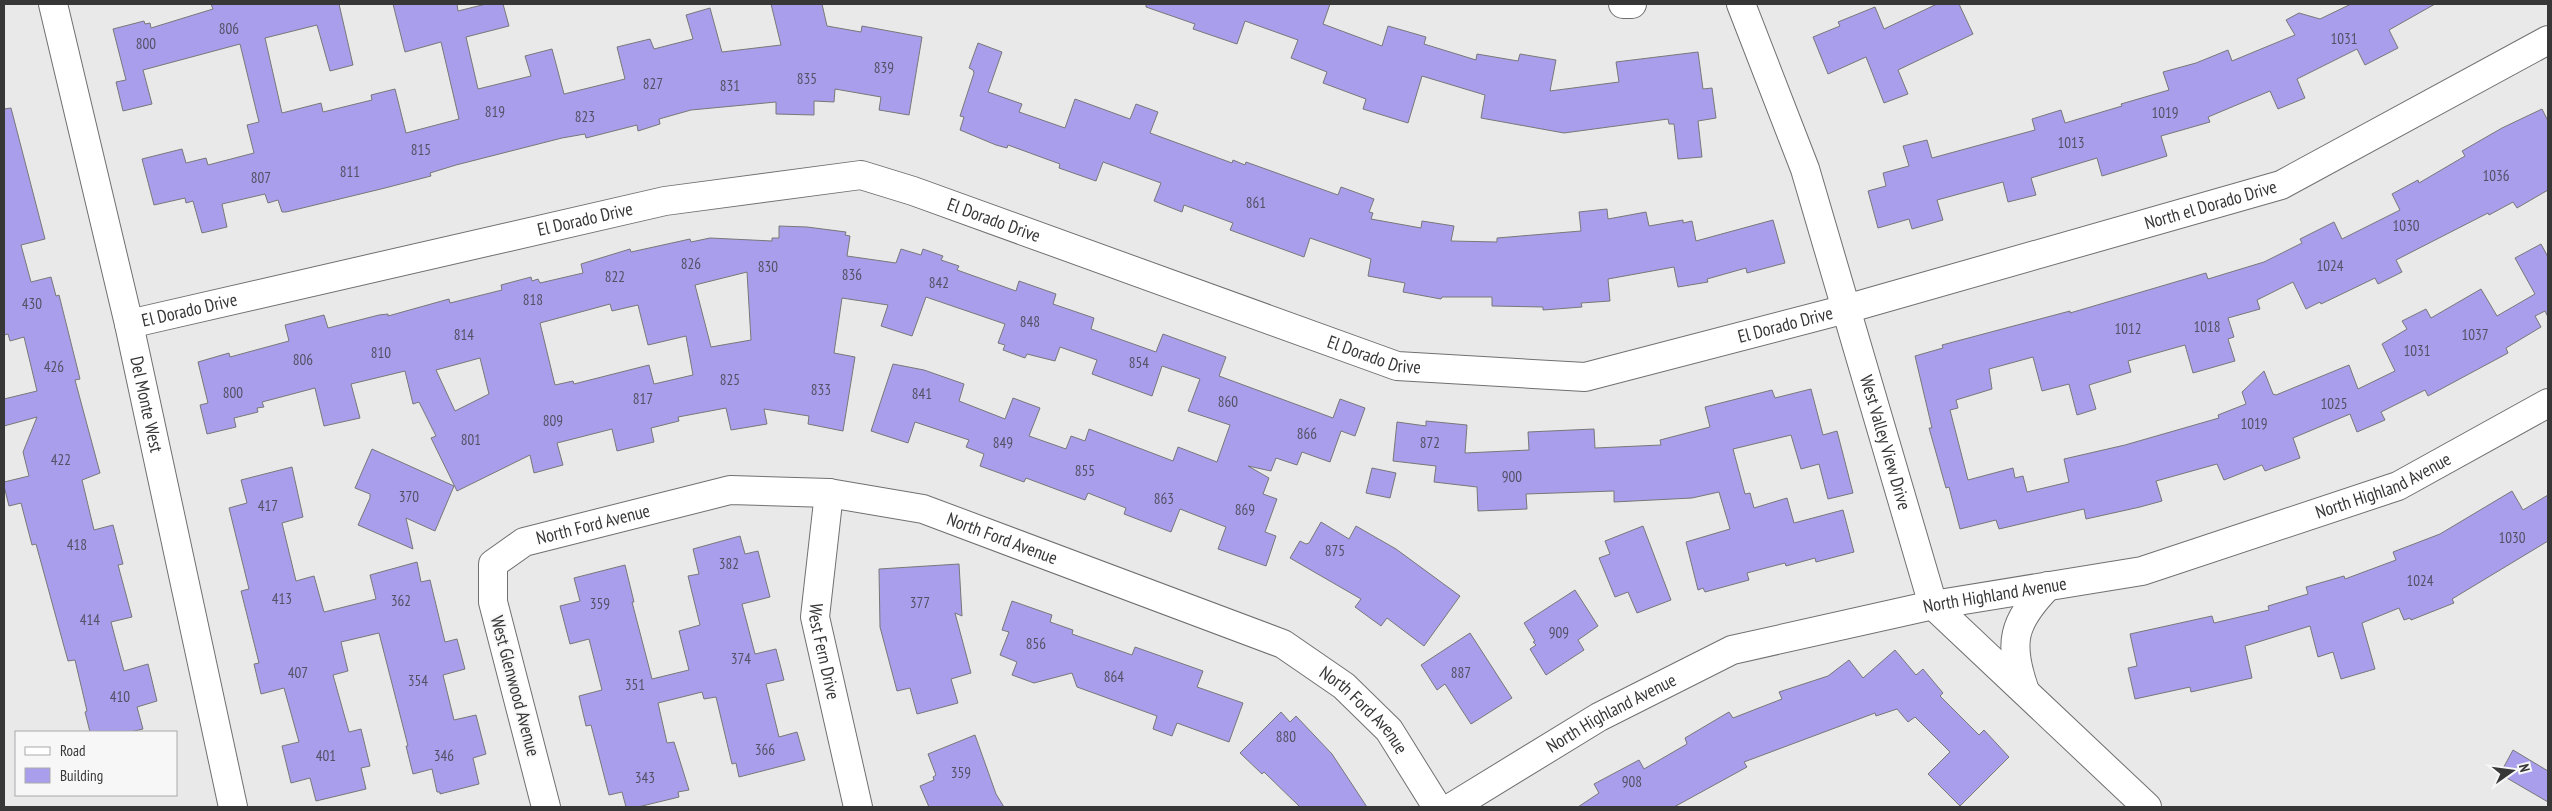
<svg xmlns="http://www.w3.org/2000/svg" width="2552" height="811" viewBox="0 0 2552 811" font-family="'PT Sans Narrow',sans-serif">
<style>
.building{fill:#a89eeb;stroke:#787879;fill-rule:evenodd}
.lines{fill:none;stroke-linecap:round;stroke-linejoin:round}
.minor-casing{stroke:#707071;stroke-width:30}
.tertiary-casing{stroke:#707071;stroke-width:30}
.minor{stroke:#fff;stroke-width:28}
.tertiary{stroke:#fff;stroke-width:28}
.labels{text-anchor:middle;stroke-width:4;stroke-linejoin:round;paint-order:stroke}
.number-label{font-size:15px;fill:#535165}
.street-label{font-size:18px;fill:#373738;stroke:#f7f7f8}
</style>
<rect width="100%" height="100%" fill="#e9e9ea"/>
<g class="building">
<path d="M 211,4 L 339,4 L 353,65 L 330,71 L 317,25 L 265,38 L 282,113 L 321,103 L 323,112 L 372,100 L 371,95 L 395,89 L 406,133 L 459,119 L 441,42 L 405,52 L 393,4 L 457,4 L 458,11 L 486,4 L 503,4 L 509,26 L 466,37 L 478,89 L 531,76 L 525,56 L 552,49 L 564,94 L 625,79 L 617,47 L 650,39 L 654,49 L 693,39 L 686,15 L 710,8 L 722,52 L 781,45 L 771,4 L 822,4 L 827,26 L 861,32 L 862,26 L 922,37 L 909,115 L 879,110 L 881,97 L 835,89 L 834,102 L 814,101 L 814,115 L 776,114 L 776,102 L 691,110 L 659,119 L 660,124 L 638,131 L 637,125 L 586,138 L 585,134 L 562,138 L 456,165 L 430,173 L 431,176 L 385,188 L 286,212 L 282,212 L 278,200 L 268,203 L 265,194 L 222,204 L 227,227 L 202,233 L 193,201 L 186,203 L 185,198 L 154,205 L 142,159 L 182,149 L 186,163 L 206,158 L 208,165 L 254,153 L 247,125 L 259,122 L 240,44 L 143,70 L 152,104 L 123,111 L 116,82 L 126,80 L 113,29 L 144,21 L 145,24 L 150,23 L 151,28 L 213,9 Z"/>
<path d="M 1146,4 L 1330,4 L 1323,24 L 1382,46 L 1388,26 L 1426,37 L 1424,44 L 1476,60 L 1477,54 L 1518,61 L 1520,54 L 1556,60 L 1550,91 L 1619,82 L 1616,62 L 1698,52 L 1703,89 L 1712,88 L 1716,118 L 1698,121 L 1702,157 L 1678,159 L 1674,124 L 1669,124 L 1668,119 L 1564,133 L 1481,118 L 1485,95 L 1422,76 L 1408,123 L 1363,109 L 1366,99 L 1323,83 L 1327,72 L 1291,58 L 1298,40 L 1245,21 L 1237,44 L 1193,29 L 1195,24 L 1146,7 Z"/>
<path d="M 1937,4 L 1959,4 L 1973,34 L 1898,70 L 1908,94 L 1884,103 L 1866,57 L 1828,74 L 1813,37 L 1840,26 L 1838,22 L 1875,7 L 1884,29 Z"/>
<path d="M 2351,4 L 2435,4 L 2389,30 L 2398,48 L 2365,65 L 2357,49 L 2297,79 L 2305,98 L 2278,109 L 2270,91 L 2208,117 L 2210,122 L 2161,136 L 2167,156 L 2102,176 L 2097,158 L 2031,178 L 2036,195 L 2008,202 L 2003,182 L 1937,200 L 1943,220 L 1912,229 L 1909,219 L 1878,228 L 1868,191 L 1886,186 L 1883,173 L 1909,166 L 1903,146 L 1927,140 L 1932,158 L 2035,130 L 2032,119 L 2061,110 L 2065,123 L 2122,106 L 2121,104 L 2169,90 L 2163,72 L 2196,63 L 2228,50 L 2232,61 L 2295,35 L 2286,20 L 2299,13 L 2320,19 Z"/>
<path d="M 978,43 L 1002,52 L 988,92 L 1022,104 L 1019,112 L 1065,128 L 1075,99 L 1130,119 L 1136,104 L 1158,112 L 1150,133 L 1232,163 L 1233,160 L 1245,165 L 1246,162 L 1338,195 L 1341,187 L 1374,199 L 1369,212 L 1373,213 L 1371,219 L 1421,228 L 1422,221 L 1454,226 L 1451,241 L 1497,242 L 1497,238 L 1581,231 L 1579,212 L 1607,209 L 1608,219 L 1646,212 L 1649,226 L 1683,220 L 1683,223 L 1692,221 L 1696,241 L 1773,220 L 1785,263 L 1747,273 L 1746,268 L 1707,279 L 1708,282 L 1678,287 L 1674,267 L 1608,279 L 1610,301 L 1581,303 L 1582,307 L 1543,310 L 1543,307 L 1492,306 L 1492,297 L 1442,297 L 1441,299 L 1403,292 L 1405,283 L 1368,276 L 1371,259 L 1310,238 L 1304,257 L 1230,230 L 1233,223 L 1184,205 L 1182,212 L 1154,201 L 1161,183 L 1103,162 L 1096,181 L 1059,168 L 1060,164 L 1008,145 L 1007,148 L 996,145 L 960,130 L 964,117 L 960,116 L 974,73 L 973,70 L 969,68 Z"/>
<path d="M 11,108 L 45,239 L 21,245 L 31,282 L 51,277 L 56,296 L 59,295 L 80,379 L 75,380 L 100,473 L 82,480 L 94,530 L 113,525 L 123,564 L 118,565 L 132,617 L 111,622 L 124,671 L 148,664 L 157,701 L 137,707 L 143,729 L 130,732 L 90,732 L 85,712 L 87,711 L 75,660 L 68,661 L 36,544 L 32,545 L 21,503 L 9,506 L 4,486 L 4,482 L 29,476 L 23,452 L 37,417 L 4,426 L 4,399 L 37,391 L 24,337 L 10,341 L 8,334 L 4,335 L 4,109 Z"/>
<path d="M 2542,109 L 2548,121 L 2548,190 L 2517,208 L 2513,202 L 2489,215 L 2488,213 L 2396,260 L 2402,272 L 2378,284 L 2375,278 L 2321,304 L 2320,302 L 2306,309 L 2293,282 L 2257,300 L 2260,309 L 2228,318 L 2234,337 L 2228,339 L 2235,361 L 2193,373 L 2185,345 L 2128,361 L 2131,372 L 2089,385 L 2096,409 L 2077,415 L 2069,384 L 2042,391 L 2033,357 L 1989,369 L 1992,389 L 1956,400 L 1958,408 L 1950,410 L 1968,480 L 2013,468 L 2015,478 L 2023,476 L 2027,492 L 2069,482 L 2064,459 L 2125,445 L 2219,418 L 2218,415 L 2246,404 L 2242,392 L 2264,371 L 2273,394 L 2276,395 L 2349,365 L 2358,389 L 2395,371 L 2382,344 L 2407,329 L 2402,321 L 2426,309 L 2431,318 L 2481,289 L 2497,316 L 2535,294 L 2515,258 L 2541,244 L 2548,257 L 2548,317 L 2545,311 L 2535,316 L 2541,327 L 2506,348 L 2508,353 L 2428,396 L 2425,390 L 2381,412 L 2385,420 L 2357,432 L 2350,414 L 2293,438 L 2300,458 L 2265,471 L 2262,465 L 2224,480 L 2217,464 L 2156,481 L 2162,501 L 2140,507 L 2086,519 L 2084,509 L 1999,529 L 1996,520 L 1960,529 L 1949,487 L 1946,488 L 1929,428 L 1932,428 L 1915,356 L 1943,348 L 1942,345 L 2070,311 L 2070,313 L 2206,273 L 2208,279 L 2264,262 L 2302,243 L 2300,239 L 2334,222 L 2342,239 L 2400,210 L 2392,194 L 2418,180 L 2419,183 L 2465,156 L 2462,151 L 2502,128 Z"/>
<path d="M 779,226 L 807,227 L 846,232 L 845,235 L 850,236 L 847,256 L 896,263 L 901,249 L 921,255 L 923,249 L 943,256 L 941,260 L 959,266 L 957,270 L 1016,291 L 1019,281 L 1056,294 L 1053,304 L 1094,318 L 1091,329 L 1156,352 L 1163,334 L 1226,357 L 1219,376 L 1333,418 L 1340,399 L 1365,408 L 1355,436 L 1341,431 L 1330,462 L 1302,452 L 1297,465 L 1276,458 L 1271,471 L 1248,466 L 1269,478 L 1263,494 L 1277,499 L 1265,532 L 1276,536 L 1266,566 L 1218,549 L 1226,527 L 1180,509 L 1171,532 L 1124,514 L 1126,508 L 1088,493 L 1085,500 L 1026,478 L 1024,482 L 980,466 L 984,454 L 966,447 L 969,440 L 915,422 L 908,443 L 871,431 L 893,364 L 924,370 L 964,384 L 959,401 L 1005,419 L 1013,398 L 1040,408 L 1029,436 L 1066,449 L 1071,436 L 1085,441 L 1089,429 L 1173,461 L 1178,447 L 1217,462 L 1230,425 L 1188,411 L 1200,379 L 1162,366 L 1152,396 L 1092,374 L 1097,360 L 1060,347 L 1055,361 L 1027,354 L 1025,358 L 1003,350 L 1005,345 L 998,343 L 1005,324 L 926,297 L 912,336 L 881,326 L 888,305 L 842,298 L 834,353 L 855,357 L 843,431 L 808,424 L 809,416 L 764,409 L 767,424 L 731,430 L 726,408 L 678,417 L 679,421 L 651,428 L 654,442 L 617,451 L 612,429 L 557,443 L 563,465 L 534,473 L 530,455 L 457,491 L 431,438 L 436,436 L 419,402 L 413,404 L 405,371 L 351,384 L 360,418 L 324,426 L 315,388 L 262,402 L 264,407 L 257,408 L 258,412 L 234,418 L 236,427 L 207,434 L 200,405 L 208,403 L 198,362 L 229,353 L 230,357 L 289,341 L 285,325 L 324,315 L 328,328 L 379,315 L 388,314 L 388,316 L 449,299 L 450,303 L 502,290 L 501,285 L 531,277 L 532,281 L 538,279 L 540,283 L 583,273 L 581,264 L 630,249 L 631,252 L 690,239 L 691,242 L 710,238 L 772,241 L 772,238 L 779,238 ZM 747,272 L 751,340 L 711,347 L 695,285 ZM 610,304 L 612,311 L 638,305 L 648,345 L 686,336 L 693,375 L 654,384 L 649,365 L 574,384 L 573,381 L 555,385 L 540,323 ZM 480,358 L 489,394 L 455,411 L 436,370 Z"/>
<path d="M 1811,389 L 1823,435 L 1837,431 L 1853,493 L 1828,499 L 1819,464 L 1801,469 L 1791,435 L 1733,449 L 1745,494 L 1750,493 L 1754,508 L 1787,498 L 1794,523 L 1843,510 L 1854,552 L 1816,562 L 1815,558 L 1786,566 L 1785,563 L 1747,573 L 1749,580 L 1705,592 L 1703,588 L 1698,590 L 1686,542 L 1730,529 L 1719,492 L 1692,498 L 1614,502 L 1614,491 L 1526,494 L 1527,509 L 1478,511 L 1477,487 L 1434,482 L 1436,466 L 1393,461 L 1397,422 L 1426,426 L 1426,421 L 1467,425 L 1465,453 L 1529,450 L 1528,432 L 1594,429 L 1595,448 L 1661,445 L 1660,440 L 1710,427 L 1705,407 L 1772,390 L 1775,398 Z"/>
<path d="M 372,449 L 454,486 L 435,531 L 406,518 L 413,549 L 358,525 L 370,498 L 370,494 L 355,488 Z"/>
<path d="M 292,467 L 303,517 L 282,523 L 296,581 L 314,576 L 324,612 L 376,599 L 370,575 L 417,562 L 421,582 L 430,580 L 445,642 L 457,639 L 465,669 L 443,675 L 454,720 L 476,715 L 486,754 L 473,758 L 479,784 L 440,794 L 440,792 L 437,792 L 432,769 L 413,774 L 406,746 L 408,746 L 379,633 L 341,642 L 348,671 L 333,675 L 349,732 L 361,729 L 370,766 L 361,768 L 366,789 L 316,801 L 310,778 L 291,783 L 282,746 L 299,742 L 284,688 L 261,694 L 254,664 L 259,663 L 241,591 L 249,589 L 229,508 L 247,503 L 241,480 Z"/>
<path d="M 1372,468 L 1396,473 L 1390,498 L 1366,493 Z"/>
<path d="M 2512,491 L 2523,510 L 2548,495 L 2548,541 L 2452,599 L 2454,603 L 2411,620 L 2410,618 L 2404,620 L 2399,608 L 2362,623 L 2375,669 L 2341,679 L 2333,652 L 2318,657 L 2310,626 L 2245,646 L 2252,678 L 2191,692 L 2190,687 L 2135,699 L 2128,668 L 2137,666 L 2130,634 L 2212,616 L 2214,623 L 2269,610 L 2268,606 L 2308,594 L 2306,587 L 2344,576 L 2345,579 L 2396,560 L 2393,552 L 2440,534 Z"/>
<path d="M 1321,522 L 1349,539 L 1356,526 L 1396,549 L 1460,596 L 1424,646 L 1387,618 L 1381,626 L 1355,607 L 1361,599 L 1290,558 L 1300,541 L 1306,544 L 1309,543 Z"/>
<path d="M 1643,526 L 1671,600 L 1637,613 L 1628,592 L 1615,597 L 1599,558 L 1610,554 L 1605,541 Z"/>
<path d="M 740,536 L 745,554 L 758,551 L 770,597 L 742,604 L 755,654 L 776,649 L 784,680 L 766,684 L 779,737 L 797,732 L 805,760 L 739,777 L 736,763 L 732,764 L 716,697 L 704,699 L 702,692 L 658,703 L 667,743 L 674,742 L 689,790 L 678,792 L 679,797 L 638,807 L 626,807 L 622,792 L 609,795 L 591,725 L 586,726 L 579,696 L 602,690 L 589,639 L 570,644 L 560,606 L 580,601 L 574,578 L 625,565 L 634,602 L 632,602 L 652,679 L 689,670 L 679,631 L 700,625 L 688,576 L 699,574 L 693,549 Z"/>
<path d="M 959,564 L 962,616 L 955,613 L 971,673 L 951,679 L 958,703 L 917,714 L 910,688 L 897,691 L 880,627 L 879,569 Z"/>
<path d="M 1575,590 L 1598,626 L 1578,640 L 1584,650 L 1546,675 L 1530,649 L 1536,645 L 1533,642 L 1535,641 L 1524,623 Z"/>
<path d="M 1012,601 L 1052,615 L 1050,622 L 1073,630 L 1072,634 L 1132,655 L 1135,647 L 1203,671 L 1197,687 L 1243,703 L 1229,742 L 1177,723 L 1172,736 L 1153,729 L 1157,716 L 1077,687 L 1072,673 L 1034,683 L 1012,675 L 1017,662 L 1000,655 L 1009,632 L 1002,630 Z"/>
<path d="M 1470,633 L 1512,698 L 1471,724 L 1445,684 L 1437,690 L 1421,665 Z"/>
<path d="M 1895,650 L 1916,675 L 1923,669 L 1943,693 L 1940,696 L 1979,735 L 1984,730 L 2009,757 L 1960,806 L 1928,774 L 1950,752 L 1915,717 L 1908,722 L 1897,709 L 1876,716 L 1875,713 L 1744,762 L 1747,767 L 1674,807 L 1578,807 L 1599,793 L 1594,784 L 1639,760 L 1644,769 L 1687,744 L 1685,738 L 1729,712 L 1733,718 L 1782,699 L 1779,692 L 1828,676 L 1849,660 L 1863,678 Z"/>
<path d="M 1281,712 L 1290,722 L 1296,716 L 1332,754 L 1367,807 L 1300,807 L 1264,772 L 1262,774 L 1240,753 Z"/>
<path d="M 975,735 L 996,794 L 1004,807 L 929,807 L 920,786 L 934,780 L 933,777 L 936,775 L 928,754 Z"/>
<path d="M 2513,750 L 2548,771 L 2548,802 L 2500,774 Z"/>
</g>
<g class="lines">
<defs>
<g id="minor">
<path id="s1" d="M 53,4 L 129,324 L 233,807"/>
<path d="M 1623,4 L 1632,4"/>
<path id="s2" d="M 1741,4 L 1805,169 L 1933,605"/>
<path id="s3" d="M 129,324 L 665,201 L 861,175 L 913,191 L 1397,366 L 1585,377 L 1846,309 L 2281,185 L 2548,40"/>
<path id="s4" d="M 829,493 L 815,617 L 858,807"/>
<path id="s5" d="M 546,807 L 493,602 L 493,564 L 524,542 L 730,490 L 829,493 L 923,509 L 1283,644 L 1344,686 L 1389,730 L 1437,807"/>
<path id="s6" d="M 1452,807 L 1599,717 L 1732,650 L 1933,605 L 2142,571 L 2398,486 L 2548,403"/>
</g>
<g id="tertiary">
<path d="M 1933,605 L 2147,807"/>
<path d="M 2025,691 C 2008,643 2012,623 2048,586"/>
</g>
</defs>
<use href="#minor" class="minor-casing"/>
<use href="#tertiary" class="tertiary-casing"/>
<use href="#minor" class="minor"/>
<use href="#tertiary" class="tertiary"/>
</g>
<g class="labels">
<g class="number-label">
<text x="229" y="34">806</text>
<text x="2344" y="44">1031</text>
<text x="146" y="49">800</text>
<text x="884" y="73">839</text>
<text x="807" y="84">835</text>
<text x="653" y="89">827</text>
<text x="730" y="91">831</text>
<text x="495" y="117">819</text>
<text x="2165" y="118">1019</text>
<text x="585" y="122">823</text>
<text x="2071" y="148">1013</text>
<text x="421" y="155">815</text>
<text x="350" y="177">811</text>
<text x="2496" y="181">1036</text>
<text x="261" y="183">807</text>
<text x="1256" y="208">861</text>
<text x="2406" y="231">1030</text>
<text x="691" y="269">826</text>
<text x="2330" y="271">1024</text>
<text x="768" y="272">830</text>
<text x="852" y="280">836</text>
<text x="615" y="282">822</text>
<text x="939" y="288">842</text>
<text x="533" y="305">818</text>
<text x="32" y="309">430</text>
<text x="1030" y="327">848</text>
<text x="2207" y="332">1018</text>
<text x="2128" y="334">1012</text>
<text x="464" y="340">814</text>
<text x="2475" y="340">1037</text>
<text x="2417" y="356">1031</text>
<text x="381" y="358">810</text>
<text x="303" y="365">806</text>
<text x="1139" y="368">854</text>
<text x="54" y="372">426</text>
<text x="730" y="385">825</text>
<text x="821" y="395">833</text>
<text x="233" y="398">800</text>
<text x="922" y="399">841</text>
<text x="643" y="404">817</text>
<text x="1228" y="407">860</text>
<text x="2334" y="409">1025</text>
<text x="553" y="426">809</text>
<text x="2254" y="429">1019</text>
<text x="1307" y="439">866</text>
<text x="471" y="445">801</text>
<text x="1003" y="448">849</text>
<text x="1430" y="448">872</text>
<text x="61" y="465">422</text>
<text x="1085" y="476">855</text>
<text x="1512" y="482">900</text>
<text x="409" y="502">370</text>
<text x="1164" y="504">863</text>
<text x="268" y="511">417</text>
<text x="1245" y="515">869</text>
<text x="2512" y="543">1030</text>
<text x="77" y="550">418</text>
<text x="1335" y="556">875</text>
<text x="729" y="569">382</text>
<text x="2420" y="586">1024</text>
<text x="282" y="604">413</text>
<text x="401" y="606">362</text>
<text x="920" y="608">377</text>
<text x="600" y="609">359</text>
<text x="90" y="625">414</text>
<text x="1559" y="638">909</text>
<text x="1036" y="649">856</text>
<text x="741" y="664">374</text>
<text x="298" y="678">407</text>
<text x="1461" y="678">887</text>
<text x="1114" y="682">864</text>
<text x="418" y="686">354</text>
<text x="635" y="690">351</text>
<text x="120" y="702">410</text>
<text x="1286" y="742">880</text>
<text x="765" y="755">366</text>
<text x="326" y="761">401</text>
<text x="444" y="761">346</text>
<text x="961" y="778">359</text>
<text x="645" y="783">343</text>
<text x="1632" y="787">908</text>
</g>
<g class="street-label">
<text dy="6" stroke="none"><textPath href="#s3" startOffset="2154">North el Dorado Drive</textPath></text>
<text dy="6" stroke="none"><textPath href="#s3" startOffset="468">El Dorado Drive</textPath></text>
<text dy="6" stroke="none"><textPath href="#s3" startOffset="888">El Dorado Drive</textPath></text>
<text dy="6" stroke="none"><textPath href="#s3" startOffset="62">El Dorado Drive</textPath></text>
<text dy="6" stroke="none"><textPath href="#s3" startOffset="1712">El Dorado Drive</textPath></text>
<text dy="6" stroke="none"><textPath href="#s3" startOffset="1292">El Dorado Drive</textPath></text>
<text dy="6" stroke="none"><textPath href="#s1" startOffset="411">Del Monte West</textPath></text>
<text dy="6" stroke="none"><textPath href="#s2" startOffset="462">West Valley View Drive</textPath></text>
<text dy="6" stroke="none"><textPath href="#s6" startOffset="995">North Highland Avenue</textPath></text>
<text dy="6" stroke="none"><textPath href="#s5" startOffset="359">North Ford Avenue</textPath></text>
<text dy="6" stroke="none"><textPath href="#s5" startOffset="779">North Ford Avenue</textPath></text>
<text dy="6" stroke="none"><textPath href="#s6" startOffset="590">North Highland Avenue</textPath></text>
<text dy="6" stroke="none"><textPath href="#s4" startOffset="160">West Fern Drive</textPath></text>
<text transform="translate(515 686) rotate(75)" y="6">West Glenwood Avenue</text>
<text dy="6" stroke="none"><textPath href="#s5" startOffset="1184">North Ford Avenue</textPath></text>
<text dy="6" stroke="none"><textPath href="#s6" startOffset="185">North Highland Avenue</textPath></text>
</g>
</g>
<rect width="2552" height="811" fill="none" stroke="#373738" stroke-width="10"/>
<rect x="15" y="731" width="162" height="65" fill="#f7f7f8" stroke="#aaaaab"/>
<rect x="25" y="747" width="25" height="8" fill="#ffffff" stroke="#aaaaab"/>
<text x="60" y="756" font-size="15" fill="#373738">Road</text>
<rect x="25" y="768" width="25" height="15" fill="#a89eeb" stroke="#aaaaab"/>
<text x="60" y="781" font-size="15" fill="#373738">Building</text>
<g transform="translate(2512 771) rotate(76)" stroke="#f7f7f8" stroke-width="4" paint-order="stroke">
<path d="M0-4L9 19L0 12L-9 19Z" fill="#373738"/>
<text y="-8" font-size="14" font-weight="bold" text-anchor="middle" fill="#373738">N</text>
</g>
</svg>
